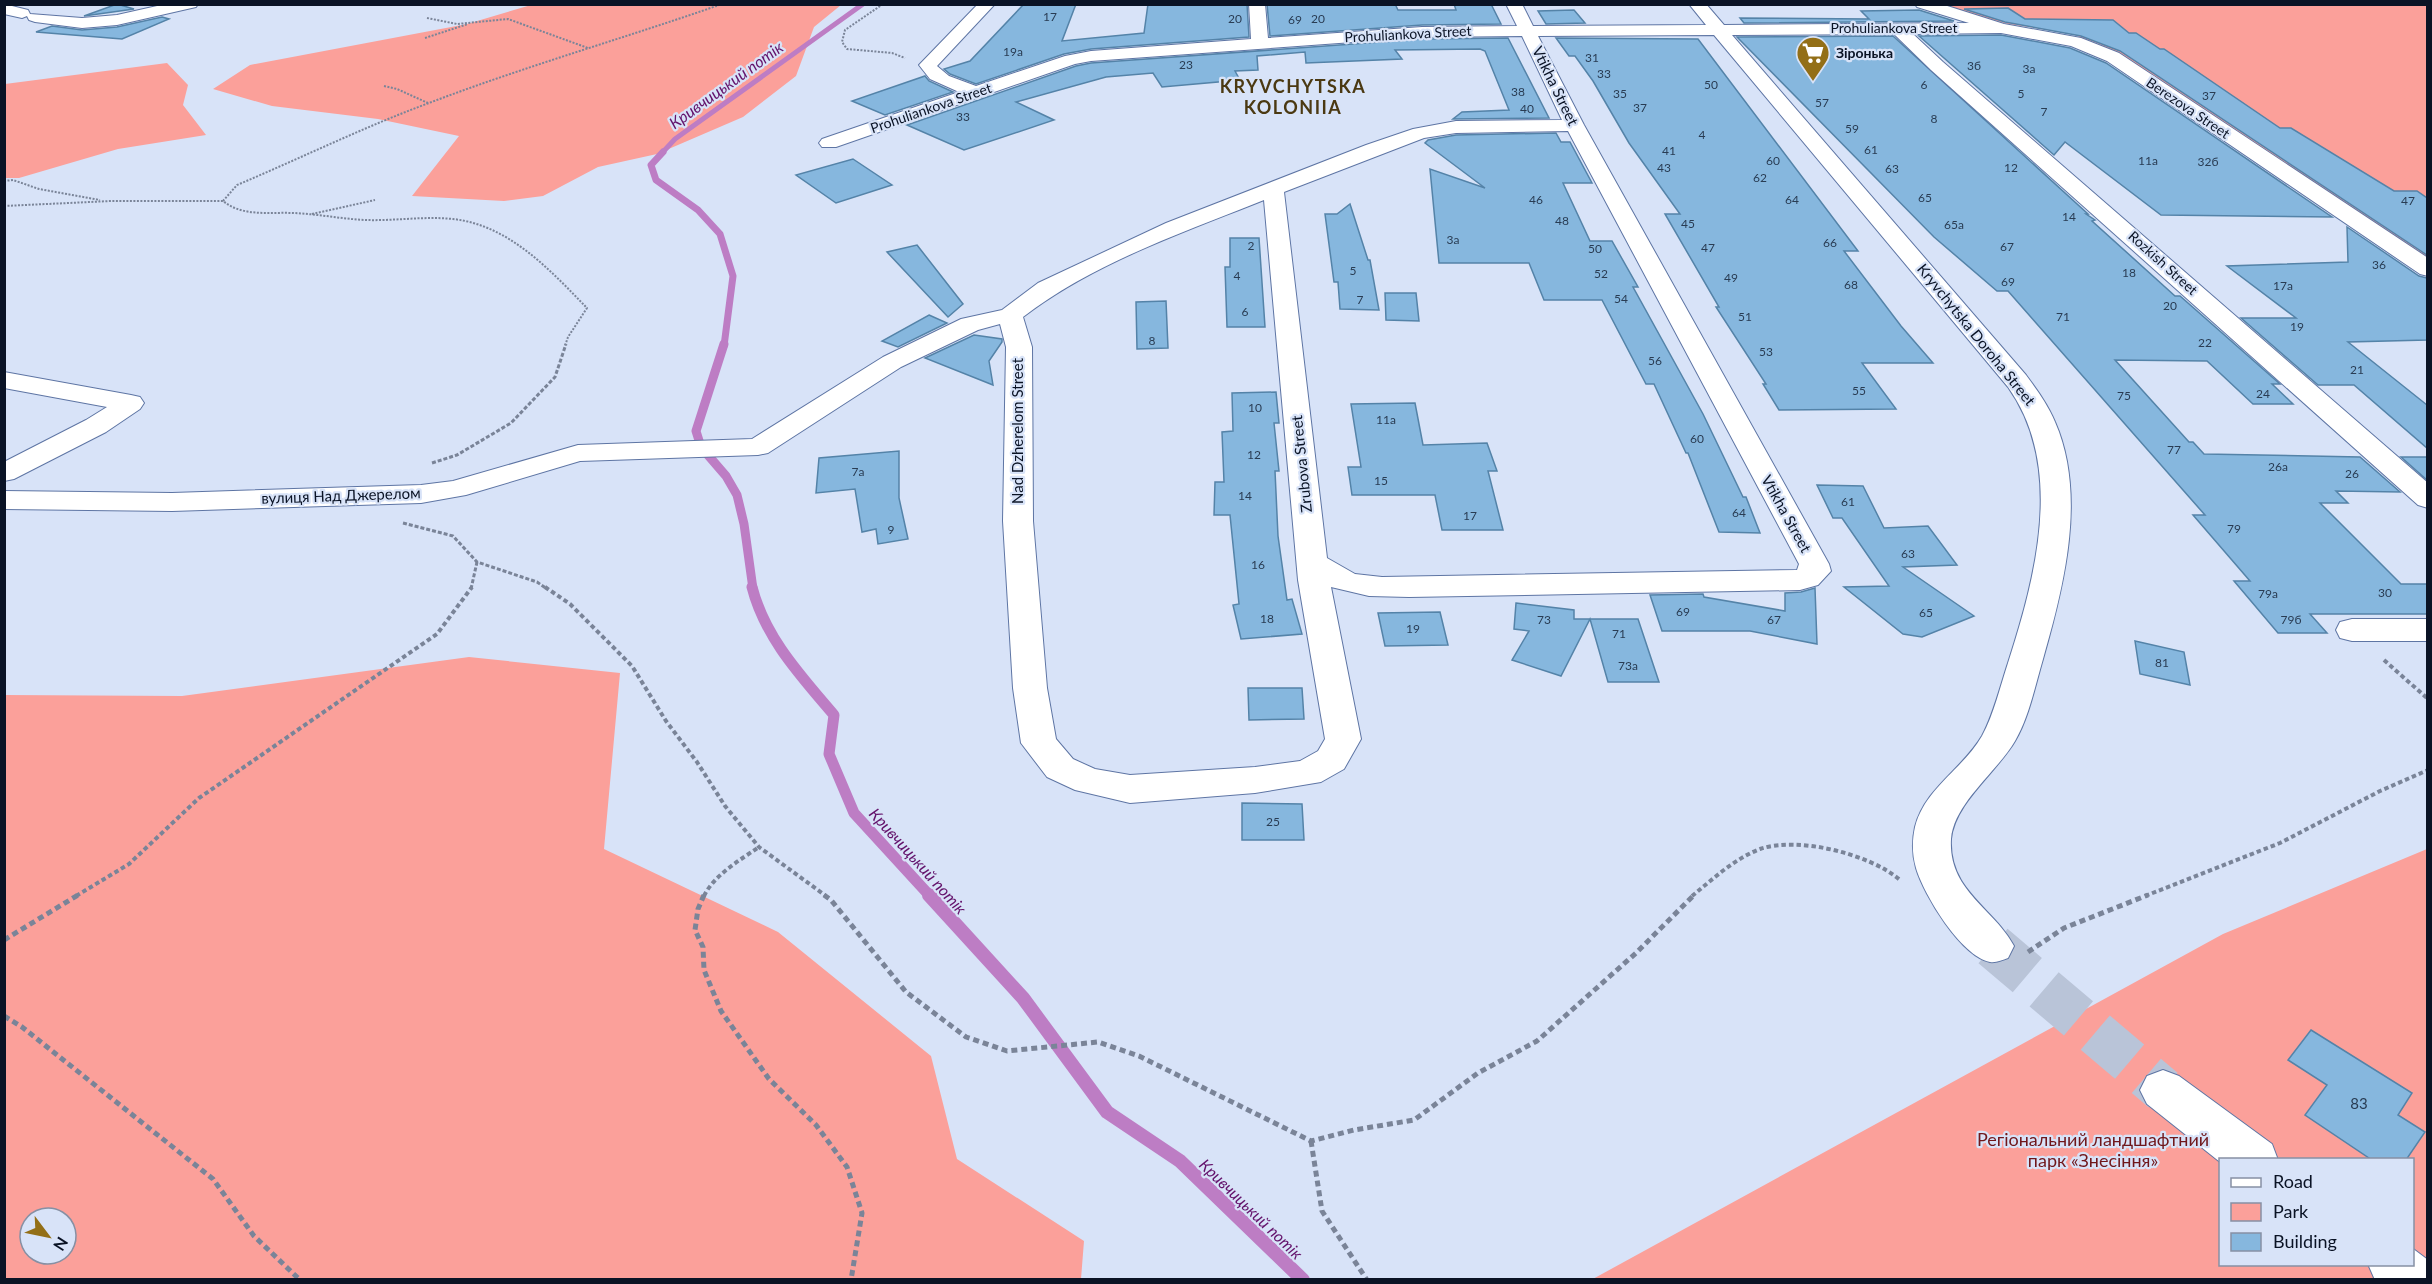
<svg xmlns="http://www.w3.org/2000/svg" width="2432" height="1284" viewBox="0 0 2432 1284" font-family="Lato,sans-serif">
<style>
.green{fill:#fba09a;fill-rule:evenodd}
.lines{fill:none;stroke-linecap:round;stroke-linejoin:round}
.stream-far4{stroke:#bd7dc4;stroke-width:5}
.stream-far3{stroke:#bd7dc4;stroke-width:7}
.stream-far2{stroke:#bd7dc4;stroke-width:9}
.stream-far1{stroke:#bd7dc4;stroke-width:11}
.stream{stroke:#bd7dc4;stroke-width:14}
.building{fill:#86b7de;stroke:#5483a8;stroke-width:1.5}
.minor-tunnel{stroke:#b9c4d8;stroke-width:45;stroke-dasharray:45 22;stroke-linecap:butt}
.minor-casing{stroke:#5e75a4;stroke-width:2}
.path-far3{stroke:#7a8498;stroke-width:2;stroke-dasharray:2 1.5;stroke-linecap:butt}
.path-far2{stroke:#7a8498;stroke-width:3;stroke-dasharray:4 2;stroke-linecap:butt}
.path-far1{stroke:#7a8498;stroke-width:4;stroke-dasharray:4.5 3;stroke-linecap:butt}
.path{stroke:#7a8498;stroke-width:5;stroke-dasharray:6 4;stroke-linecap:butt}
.minor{fill:#fff;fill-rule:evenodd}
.labels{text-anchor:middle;stroke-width:4.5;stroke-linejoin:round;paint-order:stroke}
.number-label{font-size:12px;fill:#293c53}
.far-street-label{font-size:14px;fill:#0a1325;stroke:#d8e3f8}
.far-poi-label{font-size:14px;font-weight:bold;fill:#0a1325;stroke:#d8e3f8;text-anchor:start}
.street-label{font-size:15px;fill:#0a1325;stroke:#d8e3f8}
.near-number-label{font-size:15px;fill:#293c53}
.water-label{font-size:16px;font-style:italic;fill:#63126b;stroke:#d8e3f8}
.far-district-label{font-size:18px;font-weight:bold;letter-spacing:1.5px;fill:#4b3912;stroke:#d8e3f8}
.near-park-label{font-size:18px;fill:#70171b;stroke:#d8e3f8}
</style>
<rect width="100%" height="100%" fill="#d8e3f8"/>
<g class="green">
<path d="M 531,5 L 841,5 L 814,27 L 796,76 L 743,117 L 657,154 L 598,167 L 543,196 L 504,201 L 412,196 L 459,136 L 378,119 L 272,106 L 213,89 L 250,65 L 467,24 Z"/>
<path d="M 1936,5 L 2427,5 L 2427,262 L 2130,61 L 2099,44 L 2069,33 L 2008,24 Z"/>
<path d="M 167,63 L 188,85 L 183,105 L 206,135 L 118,149 L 19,178 L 5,178 L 5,84 Z"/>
<path d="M 469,657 L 620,673 L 604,849 L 778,932 L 931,1056 L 957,1159 L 1084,1241 L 1081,1279 L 5,1279 L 5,695 L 182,696 ZM 30,1218 L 66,1218 L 66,1254 L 30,1254 Z"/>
<path d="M 2427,849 L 2427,1279 L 1591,1280 L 2223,934 ZM 2220,1160 L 2412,1160 L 2412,1264 L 2220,1264 Z"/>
</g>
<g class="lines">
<path class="stream-far4" d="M 662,153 L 675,139 L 863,4"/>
<path class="stream-far3" d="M 663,152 L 651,165 L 656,180 L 698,210 L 720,234 L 733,276 L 724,346"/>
<path class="stream-far2" d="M 724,344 L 696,431 L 701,447 L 726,476 L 737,495 L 744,524 L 753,589"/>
<path class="stream-far1" d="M 752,587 C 765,638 801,676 834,715 L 829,754 L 854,813 L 930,896"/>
<path class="stream" d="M 929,895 L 1023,998 L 1107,1112 L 1180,1161 L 1303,1280"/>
</g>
<g class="building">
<path d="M 117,4 L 134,9 L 84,16 Z"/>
<path d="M 1024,4 L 1076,4 L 1062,41 L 1144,33 L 1148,4 L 1247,4 L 1249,37 L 1091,49 L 1064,54 L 976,84 L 950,74 L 944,69 L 970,61 Z"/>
<path d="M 1267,4 L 1395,4 L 1398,10 L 1456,10 L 1454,4 L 1491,4 L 1501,24 L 1422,25 L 1270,36 Z"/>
<path d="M 2008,8 L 2025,19 L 2113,20 L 2129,33 L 2136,33 L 2160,49 L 2164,49 L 2280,128 L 2291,128 L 2394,191 L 2417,191 L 2427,198 L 2427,255 L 2120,51 L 2081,36 L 2005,22 L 1964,9 Z"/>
<path d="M 1574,10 L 1585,23 L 1546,24 L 1538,11 Z"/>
<path d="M 1919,10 L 1954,21 L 1744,23 L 1740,18 L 1869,19 L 1861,11 Z"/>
<path d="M 162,17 L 169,19 L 122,39 L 36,32 L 52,26 L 82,30 L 117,27 Z"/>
<path d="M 2001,35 L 2070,48 L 2106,63 L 2332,217 L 2161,215 L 2065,142 L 2054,155 L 1919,36 Z"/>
<path d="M 1893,36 L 2088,214 L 2086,214 L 2095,220 L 2092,221 L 2175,296 L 2180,296 L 2280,384 L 2272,384 L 2293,404 L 2253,404 L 2207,361 L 2115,360 L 2189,442 L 2193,442 L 2204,454 L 2360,457 L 2400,492 L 2336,491 L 2348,503 L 2320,503 L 2401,584 L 2427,584 L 2427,614 L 2310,614 L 2327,633 L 2278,633 L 2234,581 L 2250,581 L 2193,515 L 2205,515 L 2008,291 L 1997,291 L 1934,237 L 1737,37 Z"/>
<path d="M 1508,38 L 1549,118 L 1453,119 L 1462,112 L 1509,110 L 1485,51 L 1480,49 L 1395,50 L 1402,59 L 1306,63 L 1305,52 L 1257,56 L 1258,70 L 1235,71 L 1240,80 L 1162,87 L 1153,73 L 1106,77 L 1016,102 L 1054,120 L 964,150 L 907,125 L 1076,66 L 1091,63 L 1422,39 Z"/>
<path d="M 1556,38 L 1698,39 L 1858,251 L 1844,251 L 1901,326 L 1933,363 L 1862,363 L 1896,409 L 1779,410 L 1763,384 L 1766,384 L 1716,307 L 1719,307 L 1665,214 L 1680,214 L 1629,143 L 1593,81 L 1575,56 L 1569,56 Z"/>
<path d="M 925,76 L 929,81 L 953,92 L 885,115 L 852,101 Z"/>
<path d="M 1556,133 L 1561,142 L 1570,142 L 1592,183 L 1563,183 L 1590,241 L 1612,241 L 1638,287 L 1633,287 L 1703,414 L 1743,497 L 1746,497 L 1760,533 L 1719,532 L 1688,453 L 1686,453 L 1654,384 L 1646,384 L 1602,300 L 1544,300 L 1529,263 L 1439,263 L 1430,169 L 1485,188 L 1425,143 L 1428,140 L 1456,135 Z"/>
<path d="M 853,159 L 892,185 L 836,203 L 796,175 Z"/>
<path d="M 1350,204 L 1368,260 L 1370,260 L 1379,310 L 1340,309 L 1338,282 L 1334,282 L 1325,214 L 1337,214 Z"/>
<path d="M 2347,227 L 2419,276 L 2427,278 L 2427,340 L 2348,342 L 2427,405 L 2427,448 L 2354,385 L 2318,385 L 2241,318 L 2296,318 L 2227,266 L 2348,262 Z"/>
<path d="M 1230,238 L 1259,238 L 1265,327 L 1227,327 L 1225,267 L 1230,267 Z"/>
<path d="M 917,245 L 963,304 L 948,317 L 887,252 Z"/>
<path d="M 1385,293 L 1416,293 L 1419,321 L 1386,320 Z"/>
<path d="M 1166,301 L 1168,348 L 1137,349 L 1136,302 Z"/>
<path d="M 929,315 L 947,323 L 898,347 L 882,341 Z"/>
<path d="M 974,335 L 1002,339 L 1002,342 L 989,361 L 993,385 L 925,358 Z"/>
<path d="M 1276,392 L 1279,423 L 1274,423 L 1279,471 L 1275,471 L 1278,536 L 1287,600 L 1292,599 L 1302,634 L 1241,639 L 1233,605 L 1239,604 L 1230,515 L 1214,515 L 1215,482 L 1224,482 L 1222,432 L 1233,431 L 1232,393 Z"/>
<path d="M 1415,403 L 1423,445 L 1487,443 L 1497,471 L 1488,471 L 1503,530 L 1442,530 L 1435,495 L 1352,495 L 1348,467 L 1361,467 L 1351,404 Z"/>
<path d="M 899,451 L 899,498 L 908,539 L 878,544 L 876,529 L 862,532 L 855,489 L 816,493 L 819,458 Z"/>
<path d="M 2401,457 L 2427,457 L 2427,480 Z"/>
<path d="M 1817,485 L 1863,486 L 1884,528 L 1928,526 L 1957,565 L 1903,567 L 1974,616 L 1922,637 L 1903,634 L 1844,587 L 1889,586 L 1842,518 L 1833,518 Z"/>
<path d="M 1815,588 L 1817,644 L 1750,631 L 1662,631 L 1650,595 L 1703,594 L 1704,597 L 1785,611 L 1785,593 L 1801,592 Z"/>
<path d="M 1516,603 L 1574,610 L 1574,619 L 1638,619 L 1659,682 L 1608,682 L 1590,619 L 1561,676 L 1512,660 L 1529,631 L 1514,629 Z"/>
<path d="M 1440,612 L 1448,645 L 1385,646 L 1378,613 Z"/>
<path d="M 2135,641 L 2184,652 L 2190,685 L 2140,674 Z"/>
<path d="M 1248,688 L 1302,688 L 1304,719 L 1249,720 Z"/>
<path d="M 1242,803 L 1302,804 L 1304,840 L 1242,840 Z"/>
<path d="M 2311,1030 L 2412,1093 L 2398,1115 L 2425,1132 L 2406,1160 L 2372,1160 L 2305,1115 L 2327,1085 L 2288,1060 Z"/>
</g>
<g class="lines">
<path class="minor-tunnel" d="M 1993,946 L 2163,1090"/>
<defs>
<g id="minor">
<path d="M 4,4 L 28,10 L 30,14 L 82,18 L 117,15 L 166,4 L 198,4 L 196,7 L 117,25 L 82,28 L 35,22 L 29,20 L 27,16 L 22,18 L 4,14 Z"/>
<path d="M 978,4 L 995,4 L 937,66 L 949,76 L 976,86 L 1065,56 L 1091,51 L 1251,39 L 1249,4 L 1265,4 L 1268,38 L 1422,27 L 1517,26 L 1506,4 L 1522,4 L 1533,26 L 1706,25 L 1689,4 L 1706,4 L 1724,25 L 1969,23 L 1917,7 L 1915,4 L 1941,4 L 2004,24 L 2081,38 L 2119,53 L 2428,258 L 2428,276 L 2420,274 L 2107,61 L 2071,46 L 2001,33 L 1913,34 L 1943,62 L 2428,483 L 2428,508 L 2418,505 L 1931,70 L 1894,34 L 1732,35 L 2026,375 C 2037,390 2048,405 2055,422 C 2087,495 2064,586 2043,659 C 2035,686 2029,717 2015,741 C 1997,772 1954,803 1951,839 C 1948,891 1994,908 2014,946 L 2008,958 C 2002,960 1996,963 1990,962 C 1961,956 1924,895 1916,868 C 1912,854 1912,841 1915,827 C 1925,788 1963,769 1982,736 C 1994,714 2000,687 2008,663 C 2036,576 2065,467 2008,387 L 1714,35 L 1538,36 L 1584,125 L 1829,564 L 1831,571 L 1818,585 L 1800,590 L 1409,597 L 1369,596 L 1331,587 L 1361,739 L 1344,769 L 1321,782 L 1255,793 L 1130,803 L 1075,790 L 1047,777 L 1021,743 L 1013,688 L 1003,521 L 1006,347 L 1000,324 L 978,330 L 901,367 L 768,453 L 758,455 L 580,461 L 466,495 L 421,503 L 172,511 L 4,509 L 4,491 L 172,493 L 421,485 L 453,481 L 578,445 L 752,439 L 883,357 L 961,319 L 1002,310 L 1038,283 L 1166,223 L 1366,145 L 1413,129 L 1456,121 L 1562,120 L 1522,36 L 1422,37 L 1091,61 L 1075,64 L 836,147 L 822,147 L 819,143 L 822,139 L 959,92 L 930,79 L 919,65 ZM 1568,131 L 1799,564 L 1797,570 L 1382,577 L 1355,574 L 1327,558 L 1284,192 L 1424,138 L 1456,133 ZM 1264,200 L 1298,580 L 1325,739 L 1318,751 L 1300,761 L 1255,767 L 1130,775 L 1095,769 L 1073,759 L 1056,739 L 1047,688 L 1033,521 L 1032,347 L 1023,317 C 1093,263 1182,233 1264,200 Z"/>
<path d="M 4,372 L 131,395 L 140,397 L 144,403 L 140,409 L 106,432 L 14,479 L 4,481 L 4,462 L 86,420 L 107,407 L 4,388 Z"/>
<path d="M 2352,619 L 2428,619 L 2428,641 L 2352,641 L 2340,638 L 2336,630 L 2340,622 Z"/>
<path d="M 2163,1070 L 2179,1076 L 2272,1144 L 2278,1160 L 2220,1160 L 2220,1162 L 2147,1104 L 2140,1090 L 2147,1076 Z"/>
<path d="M 2412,1248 L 2428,1260 L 2428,1280 L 2375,1280 L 2368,1264 L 2412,1264 Z"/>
</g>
</defs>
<use href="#minor" class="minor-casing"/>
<g class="path-far3">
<path d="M 883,4 L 845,30 L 842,42 L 847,49 L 892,53 L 905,58"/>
<path d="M 427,18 L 457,24 L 508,19 L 588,48"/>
<path d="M 425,38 L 468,24"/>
<path d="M 384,86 L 397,89 L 428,103"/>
<path d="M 4,181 L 13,180 L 39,189 L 100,200"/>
<path d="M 223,201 L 237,185 C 301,158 364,127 429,103 C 526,66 625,38 722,4"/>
<path d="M 4,206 L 111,201 L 223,201 C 243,217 269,212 293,213 C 318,214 342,219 366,220 C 395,221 424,216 453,219 C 509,225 550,270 587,308 L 568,337 L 565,346"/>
<path d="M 312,214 L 375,200"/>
</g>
<g class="path-far2">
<path d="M 432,463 L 457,455 L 511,423 L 555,377 L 566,344"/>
<path d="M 403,523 L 453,536 L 477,562 L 537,582 L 547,589"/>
<path d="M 471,589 L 477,562"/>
</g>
<g class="path-far1">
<path d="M 545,587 L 570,604 L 632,666 L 666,721 L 697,762 L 725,806 L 759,847 L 826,896"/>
<path d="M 2384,660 L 2428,699"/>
<path d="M 76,896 L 129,864 L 199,798 L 437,634 L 472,587"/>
<path d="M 704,896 C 714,875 740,860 759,847"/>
<path d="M 1692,896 C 1713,879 1734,859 1760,849 C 1798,836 1870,854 1900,880"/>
<path d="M 2145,896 L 2280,843 L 2380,791 L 2428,770"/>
</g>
<g class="path">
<path d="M 704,895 L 698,909 L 695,930 L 703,947 L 704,970 L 721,1011 L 769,1079 L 816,1125 L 847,1167 L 862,1213 L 851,1280"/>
<path d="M 824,895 L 831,900 L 906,992 L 966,1037 L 1007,1051 L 1098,1042 L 1139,1056 L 1311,1141 L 1354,1130 L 1414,1120 L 1478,1073 L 1537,1041 L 1636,953 L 1694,895"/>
<path d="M 4,940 L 78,895"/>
<path d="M 2028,952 L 2064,928 L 2148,895"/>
<path d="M 4,1016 L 22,1027 L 213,1179 L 254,1236 L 300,1280"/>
<path d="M 1311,1141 L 1322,1211 L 1367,1280"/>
</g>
<use href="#minor" class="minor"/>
</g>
<defs>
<symbol id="supermarket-pin" viewBox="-11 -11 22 30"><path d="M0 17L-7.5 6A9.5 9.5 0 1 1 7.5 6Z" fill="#936f17" stroke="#d8e3f8"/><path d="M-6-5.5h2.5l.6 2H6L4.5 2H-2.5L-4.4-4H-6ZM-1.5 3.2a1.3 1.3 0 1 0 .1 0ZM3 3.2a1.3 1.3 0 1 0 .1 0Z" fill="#fff"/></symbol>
</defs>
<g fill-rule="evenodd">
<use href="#supermarket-pin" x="1794" y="34" width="38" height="52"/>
</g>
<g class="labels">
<g class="number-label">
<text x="1050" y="21">17</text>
<text x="1235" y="23">20</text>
<text x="1318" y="23">20</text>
<text x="1295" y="24">69</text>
<text x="1013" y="56">19а</text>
<text x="1592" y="62">31</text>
<text x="1186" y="69">23</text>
<text x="1974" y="70">3б</text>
<text x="2029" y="73">3а</text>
<text x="1604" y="78">33</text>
<text x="1711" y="89">50</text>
<text x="1924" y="89">6</text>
<text x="1518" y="96">38</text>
<text x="1620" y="98">35</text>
<text x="2021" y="98">5</text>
<text x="2209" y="100">37</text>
<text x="1822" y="107">57</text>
<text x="1640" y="112">37</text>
<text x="1527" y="113">40</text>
<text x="2044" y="116">7</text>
<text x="963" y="121">33</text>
<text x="1934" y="123">8</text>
<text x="1852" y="133">59</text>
<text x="1702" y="139">4</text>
<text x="1871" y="154">61</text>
<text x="1669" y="155">41</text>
<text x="1773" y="165">60</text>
<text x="2148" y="165">11а</text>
<text x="2208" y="166">32б</text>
<text x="1664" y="172">43</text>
<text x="2011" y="172">12</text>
<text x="1892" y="173">63</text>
<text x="1760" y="182">62</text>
<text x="1925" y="202">65</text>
<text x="1536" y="204">46</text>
<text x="1792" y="204">64</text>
<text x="2408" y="205">47</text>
<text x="2069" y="221">14</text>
<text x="1562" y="225">48</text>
<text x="1688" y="228">45</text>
<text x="1954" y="229">65а</text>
<text x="1453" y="244">3а</text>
<text x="1830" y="247">66</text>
<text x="1251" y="250">2</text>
<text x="2007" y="251">67</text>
<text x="1708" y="252">47</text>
<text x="1595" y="253">50</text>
<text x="2379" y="269">36</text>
<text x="1353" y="275">5</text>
<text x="2129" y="277">18</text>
<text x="1601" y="278">52</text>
<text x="1237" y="280">4</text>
<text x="1731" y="282">49</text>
<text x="2008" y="286">69</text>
<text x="1851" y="289">68</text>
<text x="2283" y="290">17а</text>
<text x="1621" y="303">54</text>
<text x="1360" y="304">7</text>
<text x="2170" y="310">20</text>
<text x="1245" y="316">6</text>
<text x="1745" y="321">51</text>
<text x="2063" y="321">71</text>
<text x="2297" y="331">19</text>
<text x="1152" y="345">8</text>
<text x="2205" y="347">22</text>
<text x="1766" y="356">53</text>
<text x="1655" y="365">56</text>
<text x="2357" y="374">21</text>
<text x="1859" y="395">55</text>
<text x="2263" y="398">24</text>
<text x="2124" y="400">75</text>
<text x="1255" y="412">10</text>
<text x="1386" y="424">11а</text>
<text x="1697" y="443">60</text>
<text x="2174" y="454">77</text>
<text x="1254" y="459">12</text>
<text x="2278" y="471">26а</text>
<text x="858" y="476">7а</text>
<text x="2352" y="478">26</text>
<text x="1381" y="485">15</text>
<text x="1245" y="500">14</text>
<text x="1848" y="506">61</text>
<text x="1739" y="517">64</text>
<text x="1470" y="520">17</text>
<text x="2234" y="533">79</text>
<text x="891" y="534">9</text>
<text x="1908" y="558">63</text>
<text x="1258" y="569">16</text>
<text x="2385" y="597">30</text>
<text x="2268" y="598">79а</text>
<text x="1683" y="616">69</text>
<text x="1926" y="617">65</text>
<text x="1267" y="623">18</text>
<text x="1544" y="624">73</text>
<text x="1774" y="624">67</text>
<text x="2291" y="624">79б</text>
<text x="1413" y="633">19</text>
<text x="1619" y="638">71</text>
<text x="2162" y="667">81</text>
<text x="1628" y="670">73а</text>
<text x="1273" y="826">25</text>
</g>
<g class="far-street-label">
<text x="1894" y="33">Prohuliankova Street</text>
<text transform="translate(1408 34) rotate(-3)" y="5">Prohuliankova Street</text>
<text transform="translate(931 108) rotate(-19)" y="5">Prohuliankova Street</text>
<text transform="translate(2188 108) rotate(34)" y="5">Berezova Street</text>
<text transform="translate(2163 263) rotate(42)" y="5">Rozkish Street</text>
</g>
<g class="far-poi-label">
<text x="1836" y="58">Зіронька</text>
</g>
<g class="street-label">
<text transform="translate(1555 86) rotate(64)" y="5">Vtikha Street</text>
<text transform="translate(1976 335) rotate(51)" y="5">Kryvchytska Doroha Street</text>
<text transform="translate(1018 431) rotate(-90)" y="5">Nad Dzherelom Street</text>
<text transform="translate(1302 464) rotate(-96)" y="5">Zrubova Street</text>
<text transform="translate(341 496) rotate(-2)" y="5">вулиця Над Джерелом</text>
<text transform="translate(1786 514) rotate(61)" y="5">Vtikha Street</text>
</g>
<g class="near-number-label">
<text x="2359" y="1109">83</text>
</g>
<g class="water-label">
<text transform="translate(726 85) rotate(-36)" y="6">Кривчицький потік</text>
<text transform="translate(918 861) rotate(48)" y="6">Кривчицький потік</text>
<text transform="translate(1251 1209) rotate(44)" y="6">Кривчицький потік</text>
</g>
<g class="far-district-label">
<text x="1293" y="93">KRYVCHYTSKA<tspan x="1293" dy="21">KOLONIIA</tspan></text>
</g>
<g class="near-park-label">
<text x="2093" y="1146">Регіональний ландшафтний<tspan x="2093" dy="21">парк «Знесіння»</tspan></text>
</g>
</g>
<rect width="2432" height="1284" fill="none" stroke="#0a1325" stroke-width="12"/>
<rect x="2219" y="1158" width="195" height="108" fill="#d8e3f8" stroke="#8690a4" stroke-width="1.5"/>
<rect x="2231" y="1178" width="30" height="9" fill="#ffffff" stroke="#8690a4" stroke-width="1.5"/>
<text x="2273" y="1188" font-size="18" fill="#0a1325">Road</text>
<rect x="2231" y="1203" width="30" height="18" fill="#fba09a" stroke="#8690a4" stroke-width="1.5"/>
<text x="2273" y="1218" font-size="18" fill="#0a1325">Park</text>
<rect x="2231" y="1233" width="30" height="18" fill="#86b7de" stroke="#8690a4" stroke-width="1.5"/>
<text x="2273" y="1248" font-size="18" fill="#0a1325">Building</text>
<g transform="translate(48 1236) rotate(122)"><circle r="28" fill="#d8e3f8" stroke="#8690a4" stroke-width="1.5"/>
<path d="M0-4.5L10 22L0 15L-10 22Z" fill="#936f17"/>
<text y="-9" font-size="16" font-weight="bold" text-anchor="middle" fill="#0a1325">N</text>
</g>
</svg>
